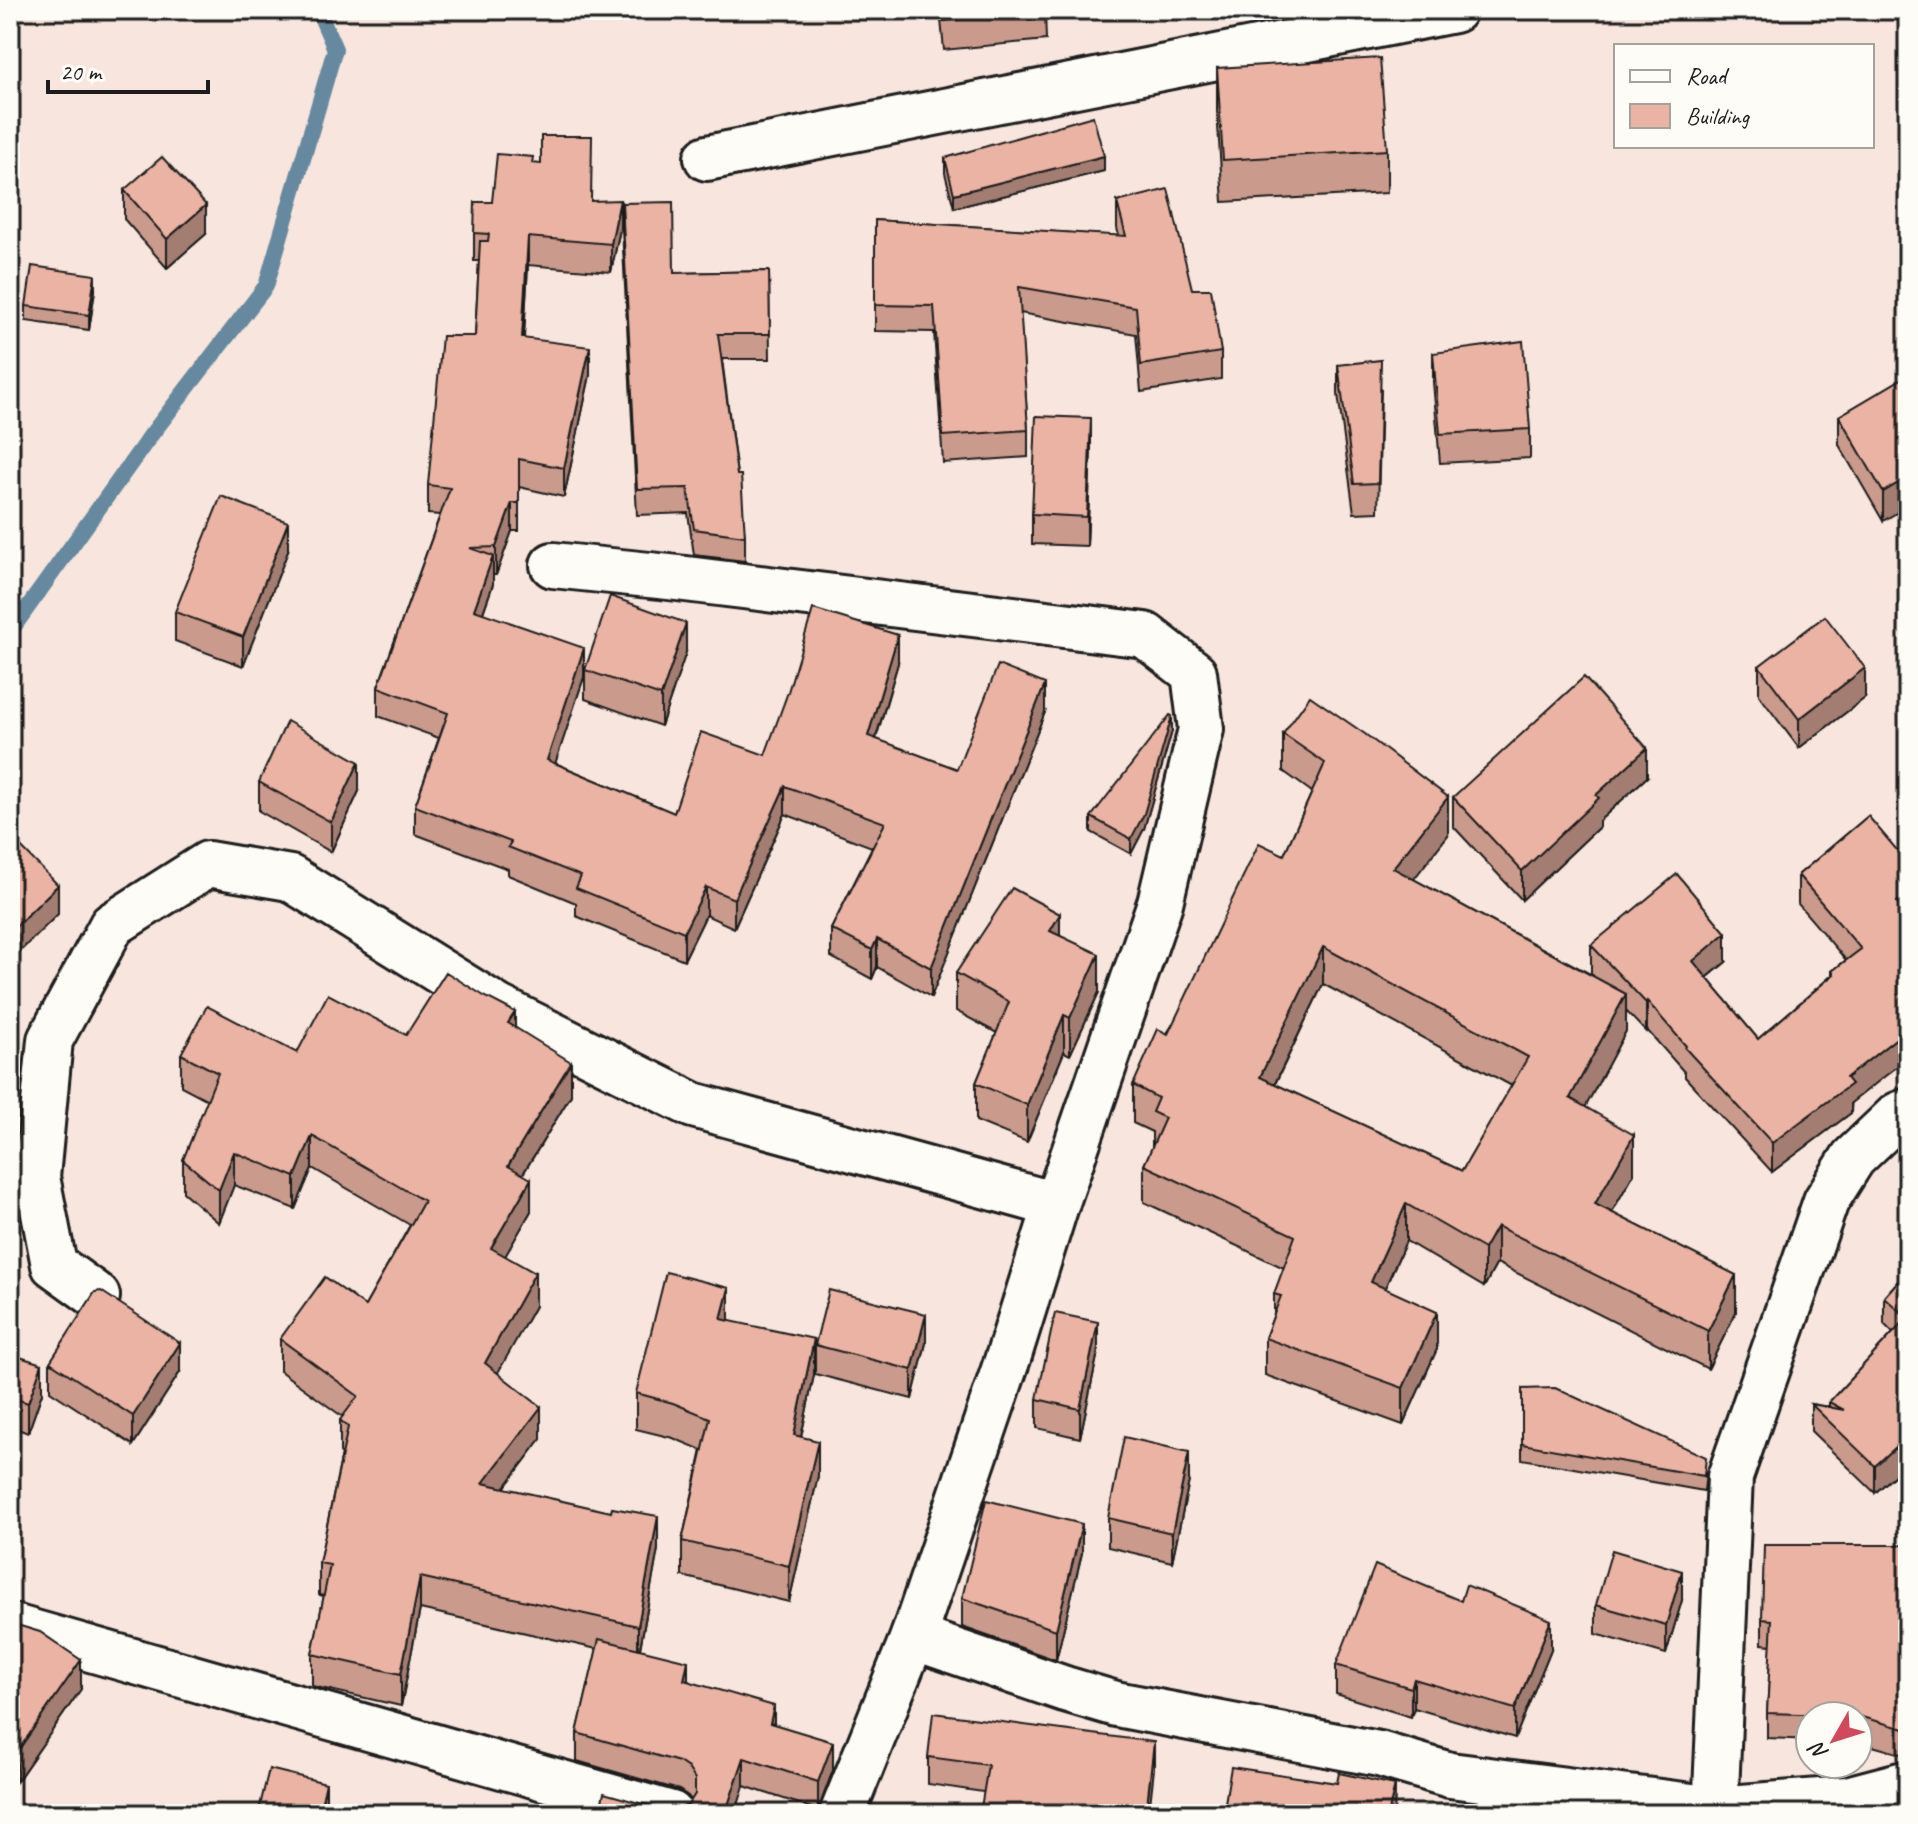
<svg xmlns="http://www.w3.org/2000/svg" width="1918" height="1824" viewBox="0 0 1918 1824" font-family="Caveat,sans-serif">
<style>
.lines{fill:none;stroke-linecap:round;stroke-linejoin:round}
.stream{stroke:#66899f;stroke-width:16}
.minor-casing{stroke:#1c1c1c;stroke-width:50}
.minor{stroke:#fdfcf7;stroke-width:44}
.wall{fill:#ca9a8c;stroke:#1c1c1c;stroke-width:2;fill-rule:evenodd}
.shaded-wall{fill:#a47d72;stroke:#1c1c1c;stroke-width:2}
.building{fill:#ebb3a3;stroke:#1c1c1c;stroke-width:2;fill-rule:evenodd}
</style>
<rect width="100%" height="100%" fill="#f8e6de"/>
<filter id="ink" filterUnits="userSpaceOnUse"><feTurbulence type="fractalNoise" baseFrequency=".0125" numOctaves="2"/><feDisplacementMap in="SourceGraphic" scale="16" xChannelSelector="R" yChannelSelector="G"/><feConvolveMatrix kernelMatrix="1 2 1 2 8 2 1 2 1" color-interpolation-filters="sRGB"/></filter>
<g filter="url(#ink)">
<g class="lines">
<path class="stream" d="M 10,632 L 151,435 L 266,286 L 335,49 L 318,10"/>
<defs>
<g id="minor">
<path d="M 707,158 L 1454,10"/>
<path d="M 553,565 L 669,577 L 1145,635 L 1194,673 L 1201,729 L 1160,903 L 1056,1205 L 1009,1355 L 913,1637 L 842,1814"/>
<path d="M 97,1296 L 54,1265 L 37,1177 L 50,1040 L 112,925 L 208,864 L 290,878 L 497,1007 L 693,1105 L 1056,1205"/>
<path d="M 10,1626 L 671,1814"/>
<path d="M 913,1637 L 1065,1689 L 1116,1704 L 1379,1754 L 1450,1775 L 1715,1809 L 1847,1799 L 1908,1783"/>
<path d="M 1715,1814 L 1730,1477 L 1826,1201 L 1853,1158 L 1898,1115 L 1908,1111"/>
</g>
</defs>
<use href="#minor" class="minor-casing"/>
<use href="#minor" class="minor"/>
</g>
<g class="wall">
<path d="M 940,10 L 1045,10 L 1046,40 L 944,50 Z"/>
<path d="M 1217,68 L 1387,150 L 1387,193 L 1223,202 L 1217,111 Z"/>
<path d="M 945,158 L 1104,171 L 954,208 L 945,173 Z"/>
<path d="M 533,164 L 592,201 L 620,229 L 611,272 L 528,265 L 524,338 L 590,375 L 564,497 L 519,487 L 519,531 L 512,531 L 496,575 L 493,575 L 493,584 L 483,613 L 584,677 L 555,763 L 674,813 L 765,755 L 898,663 L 876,739 L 957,769 L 1045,712 L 931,997 L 877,967 L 872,979 L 831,957 L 831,929 L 872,847 L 785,814 L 734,928 L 706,915 L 684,960 L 576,916 L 576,903 L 508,875 L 508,869 L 415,834 L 415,806 L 439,738 L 378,716 L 378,687 L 440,515 L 428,514 L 428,485 L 475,336 L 479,261 L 474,261 L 474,233 L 492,202 Z"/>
<path d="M 124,190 L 206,234 L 167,268 L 124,219 Z"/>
<path d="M 1117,202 L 1192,289 L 1221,352 L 1221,379 L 1141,392 L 1136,334 L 1020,313 L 1028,430 L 1028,457 L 943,463 L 934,332 L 875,331 L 875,220 L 1119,236 L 1117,228 Z"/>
<path d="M 622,203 L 674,273 L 769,271 L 770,359 L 722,359 L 745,536 L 745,561 L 694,555 L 688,513 L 637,515 L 622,229 Z"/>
<path d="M 95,290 L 89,330 L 26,321 L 26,306 Z"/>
<path d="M 1433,353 L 1530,429 L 1530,458 L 1440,463 L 1433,382 Z"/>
<path d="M 1338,365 L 1381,389 L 1378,512 L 1354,513 L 1338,394 Z"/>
<path d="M 1905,377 L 1883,521 L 1839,445 L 1839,416 Z"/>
<path d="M 1091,447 L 1087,546 L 1032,544 L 1032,514 Z"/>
<path d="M 288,551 L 243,666 L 175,641 L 175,612 Z"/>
<path d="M 686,652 L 661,726 L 585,699 L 585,670 Z"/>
<path d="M 1759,666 L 1865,698 L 1799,748 L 1759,695 Z"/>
<path d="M 1172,731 L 1144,829 L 1131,854 L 1091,832 L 1091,817 Z"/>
<path d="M 1283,734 L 1448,835 L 1413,879 L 1594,976 L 1591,974 L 1591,945 L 1726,962 L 1707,978 L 1758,1039 L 1832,975 L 1832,971 L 1846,960 L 1798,904 L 1798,875 L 1868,816 L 1851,1113 L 1772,1172 L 1685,1077 L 1685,1073 L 1647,1030 L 1646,1032 L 1626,1011 L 1626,1031 L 1585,1107 L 1634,1173 L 1612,1212 L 1736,1312 L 1708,1369 L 1497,1263 L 1484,1287 L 1406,1241 L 1385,1288 L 1437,1349 L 1403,1425 L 1265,1375 L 1265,1338 L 1274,1314 L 1274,1294 L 1284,1268 L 1144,1202 L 1144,1165 L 1152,1148 L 1152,1132 L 1133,1123 L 1133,1085 L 1284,855 L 1312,792 L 1283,771 ZM 1323,984 L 1512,1086 L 1462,1171 L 1275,1084 Z"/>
<path d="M 1647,777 L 1599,821 L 1599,827 L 1522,900 L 1453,826 L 1453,797 Z"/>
<path d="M 259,782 L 359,791 L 331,852 L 259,811 Z"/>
<path d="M 1060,935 L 1099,992 L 1070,1055 L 1064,1052 L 1027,1142 L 976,1121 L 976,1083 L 997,1033 L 956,1011 L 956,973 Z"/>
<path d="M 515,1027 L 571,1095 L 523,1174 L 531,1211 L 505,1256 L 535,1306 L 497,1373 L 541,1439 L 504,1488 L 658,1549 L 640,1649 L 688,1681 L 774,1724 L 833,1770 L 818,1810 L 744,1786 L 735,1814 L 599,1814 L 676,1810 L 688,1805 L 691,1800 L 688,1796 L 679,1790 L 577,1761 L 577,1733 L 597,1649 L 420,1609 L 401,1706 L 312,1686 L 312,1654 L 324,1596 L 319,1595 L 319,1563 L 342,1454 L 340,1452 L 340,1420 L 343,1417 L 280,1371 L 280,1339 L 365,1306 L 410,1225 L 312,1168 L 295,1209 L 234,1185 L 219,1223 L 183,1192 L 183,1160 L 208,1100 L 181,1086 L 181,1054 L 297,1053 L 406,1035 Z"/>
<path d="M 1908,1270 L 1908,1467 L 1906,1465 L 1875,1493 L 1811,1431 L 1811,1404 L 1829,1407 L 1829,1402 L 1893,1333 L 1884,1324 L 1884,1297 Z"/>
<path d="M 729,1321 L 814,1375 L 801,1437 L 818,1476 L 789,1602 L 682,1576 L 682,1541 L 702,1450 L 673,1438 L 636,1429 L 636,1393 Z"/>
<path d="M 926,1343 L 912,1399 L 815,1374 L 815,1345 Z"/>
<path d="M 1098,1352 L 1080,1438 L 1037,1428 L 1037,1399 Z"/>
<path d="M 10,1354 L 42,1393 L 28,1433 L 10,1426 Z"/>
<path d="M 50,1362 L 180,1372 L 133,1445 L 50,1391 Z"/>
<path d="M 1522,1389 L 1706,1472 L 1704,1491 L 1522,1459 Z"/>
<path d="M 1189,1481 L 1172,1562 L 1108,1547 L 1108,1518 Z"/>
<path d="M 1908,1545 L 1908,1756 L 1858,1742 L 1858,1716 L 1810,1716 L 1810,1740 L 1767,1738 L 1767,1713 L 1771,1645 L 1762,1644 L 1762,1619 Z"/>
<path d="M 1082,1553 L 1056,1660 L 962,1627 L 962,1598 Z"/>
<path d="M 1682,1600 L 1666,1654 L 1596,1634 L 1596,1605 Z"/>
<path d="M 10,1635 L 81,1689 L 17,1781 L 10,1776 Z"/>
<path d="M 1551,1649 L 1515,1738 L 1414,1708 L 1411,1717 L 1336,1694 L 1336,1665 Z"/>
<path d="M 928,1757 L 1154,1769 L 983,1792 L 928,1784 Z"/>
<path d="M 1337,1783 L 1395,1785 L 1394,1814 L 1224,1814 L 1224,1809 Z"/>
</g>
<g class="shaded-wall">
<path d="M 1104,156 L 1104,171 L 954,208 L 954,194 Z"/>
<path d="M 620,200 L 620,229 L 611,272 L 611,244 Z"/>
<path d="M 206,205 L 206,234 L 167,268 L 167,239 Z"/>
<path d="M 528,237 L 528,265 L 522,366 L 522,338 Z"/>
<path d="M 95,275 L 95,290 L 89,330 L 89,315 Z"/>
<path d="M 590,347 L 590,375 L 564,497 L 564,468 Z"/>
<path d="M 1091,418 L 1091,447 L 1087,546 L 1087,517 Z"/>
<path d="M 1908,477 L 1908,506 L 1883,521 L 1883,492 Z"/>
<path d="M 512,503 L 512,531 L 496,575 L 496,547 Z"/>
<path d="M 288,522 L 288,551 L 243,666 L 243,637 Z"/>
<path d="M 493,556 L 493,584 L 474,638 L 474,610 Z"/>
<path d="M 686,623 L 686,652 L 661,726 L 661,696 Z"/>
<path d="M 898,635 L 898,663 L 868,764 L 868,736 Z"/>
<path d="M 584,648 L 584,677 L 547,788 L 547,760 Z"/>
<path d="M 1865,668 L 1865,698 L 1799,748 L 1799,719 Z"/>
<path d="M 1045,684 L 1045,712 L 931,997 L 931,968 Z"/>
<path d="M 1172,716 L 1172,731 L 1144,829 L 1131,854 L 1131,839 Z"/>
<path d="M 1647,748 L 1647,777 L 1599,821 L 1599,827 L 1522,900 L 1522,871 L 1596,795 Z"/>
<path d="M 359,762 L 359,791 L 331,852 L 331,822 Z"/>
<path d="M 785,786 L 785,814 L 734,928 L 734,899 Z"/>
<path d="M 1448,797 L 1448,835 L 1393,906 L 1393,868 Z"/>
<path d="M 58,885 L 58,914 L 10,961 L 10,932 Z"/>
<path d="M 706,887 L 706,915 L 684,960 L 684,932 Z"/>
<path d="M 1908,892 L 1908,921 L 1897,902 Z"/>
<path d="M 1060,914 L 1060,951 L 1050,931 Z"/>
<path d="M 1726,933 L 1726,962 L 1693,989 L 1693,961 Z"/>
<path d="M 877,939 L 877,967 L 872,979 L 872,950 Z"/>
<path d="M 1323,947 L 1323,984 L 1260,1114 L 1260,1077 Z"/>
<path d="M 1099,954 L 1099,992 L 1070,1055 L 1070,1018 Z"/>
<path d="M 1626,994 L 1626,1031 L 1570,1136 L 1570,1098 Z"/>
<path d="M 1647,1001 L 1647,1030 L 1646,1032 L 1646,1003 Z"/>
<path d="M 515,1012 L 515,1044 L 508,1023 Z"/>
<path d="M 1064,1015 L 1064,1052 L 1027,1142 L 1027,1105 Z"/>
<path d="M 1908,1029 L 1908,1058 L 1851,1103 L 1851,1113 L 1772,1172 L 1772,1143 L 1846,1078 Z"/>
<path d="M 571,1062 L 571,1095 L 508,1198 L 508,1166 Z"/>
<path d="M 1634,1135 L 1634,1173 L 1595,1242 L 1595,1204 Z"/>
<path d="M 312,1136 L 312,1168 L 295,1209 L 295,1177 Z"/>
<path d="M 234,1152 L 234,1185 L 219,1223 L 219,1190 Z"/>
<path d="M 531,1179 L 531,1211 L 491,1281 L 491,1248 Z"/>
<path d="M 1406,1204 L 1406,1241 L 1371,1319 L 1371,1282 Z"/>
<path d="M 1497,1226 L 1497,1263 L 1484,1287 L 1484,1249 Z"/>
<path d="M 535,1273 L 535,1306 L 485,1396 L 485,1363 Z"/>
<path d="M 1736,1275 L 1736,1312 L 1708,1369 L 1708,1331 Z"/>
<path d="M 729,1288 L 729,1324 L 721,1319 Z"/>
<path d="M 1437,1312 L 1437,1349 L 1403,1425 L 1403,1388 Z"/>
<path d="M 926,1314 L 926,1343 L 912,1399 L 912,1370 Z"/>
<path d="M 1098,1322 L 1098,1352 L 1080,1438 L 1080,1409 Z"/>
<path d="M 814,1339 L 814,1375 L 794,1470 L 794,1435 Z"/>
<path d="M 180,1343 L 180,1372 L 133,1445 L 133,1416 Z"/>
<path d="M 42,1364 L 42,1393 L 28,1433 L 28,1403 Z"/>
<path d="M 541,1407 L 541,1439 L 483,1516 L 483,1483 Z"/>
<path d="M 1906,1438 L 1906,1465 L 1875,1493 L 1875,1466 Z"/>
<path d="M 818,1441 L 818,1476 L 789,1602 L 789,1566 Z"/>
<path d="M 1189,1452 L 1189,1481 L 1172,1562 L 1172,1533 Z"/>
<path d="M 658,1516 L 658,1549 L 638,1659 L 638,1626 Z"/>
<path d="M 1082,1524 L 1082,1553 L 1056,1660 L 1056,1630 Z"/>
<path d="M 1682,1571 L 1682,1600 L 1666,1654 L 1666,1625 Z"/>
<path d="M 420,1577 L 420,1609 L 401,1706 L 401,1674 Z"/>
<path d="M 1551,1620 L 1551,1649 L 1515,1738 L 1515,1709 Z"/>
<path d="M 81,1660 L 81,1689 L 17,1781 L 17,1752 Z"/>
<path d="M 688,1661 L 688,1689 L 684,1680 Z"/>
<path d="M 1414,1679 L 1414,1708 L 1411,1717 L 1411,1688 Z"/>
<path d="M 774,1706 L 774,1734 L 770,1723 Z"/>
<path d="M 833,1742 L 833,1770 L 818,1810 L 818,1782 Z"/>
<path d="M 1154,1742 L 1154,1769 L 1149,1814 L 1146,1814 Z"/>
<path d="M 744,1758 L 744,1786 L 735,1814 L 725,1814 Z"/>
<path d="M 326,1783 L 326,1809 L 325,1814 L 319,1814 Z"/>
<path d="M 1395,1785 L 1394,1814 L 1388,1814 Z"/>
</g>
<g class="building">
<path d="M 943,10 L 1045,10 L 1046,11 L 944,21 Z"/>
<path d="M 1380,58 L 1387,150 L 1223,160 L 1217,68 Z"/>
<path d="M 1093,116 L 1104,156 L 954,194 L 945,158 Z"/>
<path d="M 541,136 L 592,136 L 591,201 L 620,200 L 611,244 L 528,237 L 522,338 L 590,347 L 564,468 L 519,459 L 519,503 L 512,503 L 496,547 L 470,548 L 493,556 L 474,610 L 584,648 L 547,760 L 674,813 L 701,732 L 765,755 L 788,692 L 813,609 L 898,635 L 868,736 L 957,769 L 998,665 L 1045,684 L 931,968 L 877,939 L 872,950 L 831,929 L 885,823 L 785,786 L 734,899 L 706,887 L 684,932 L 576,888 L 581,876 L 508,847 L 511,842 L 415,806 L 448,713 L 378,687 L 450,488 L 428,485 L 442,336 L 475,336 L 480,241 L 488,241 L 489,234 L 474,233 L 475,202 L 492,202 L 497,154 L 533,157 L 532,163 L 541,164 Z"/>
<path d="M 162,157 L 206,205 L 167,239 L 124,190 Z"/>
<path d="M 1168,189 L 1192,289 L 1211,289 L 1221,352 L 1141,365 L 1136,307 L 1019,287 L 1028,430 L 943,436 L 934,306 L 875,305 L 875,220 L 1126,236 L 1117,202 Z"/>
<path d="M 673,202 L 674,273 L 769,271 L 770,334 L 718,334 L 737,475 L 741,475 L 745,536 L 694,529 L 688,488 L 637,489 L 622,203 Z"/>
<path d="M 32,266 L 95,275 L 89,315 L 26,306 Z"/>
<path d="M 1523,341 L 1530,429 L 1440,434 L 1433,353 Z"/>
<path d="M 1381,360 L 1378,483 L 1354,484 L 1338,365 Z"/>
<path d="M 1905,377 L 1908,382 L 1908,477 L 1883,492 L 1839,416 Z"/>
<path d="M 1036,416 L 1091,418 L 1087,517 L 1032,514 Z"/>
<path d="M 221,496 L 288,522 L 243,637 L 175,612 Z"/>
<path d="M 610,596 L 686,623 L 661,696 L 585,670 Z"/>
<path d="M 1825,616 L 1865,668 L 1799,719 L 1759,666 Z"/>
<path d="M 1584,677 L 1647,748 L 1596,795 L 1599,798 L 1522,871 L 1453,797 Z"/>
<path d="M 1310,696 L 1365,734 L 1448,797 L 1393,868 L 1626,994 L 1570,1098 L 1634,1135 L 1595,1204 L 1736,1275 L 1708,1331 L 1497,1226 L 1484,1249 L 1406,1204 L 1371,1282 L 1437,1312 L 1403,1388 L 1265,1338 L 1281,1296 L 1274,1294 L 1295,1236 L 1144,1165 L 1165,1118 L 1152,1112 L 1158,1098 L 1133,1085 L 1158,1029 L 1168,1034 L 1259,843 L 1284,855 L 1325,763 L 1283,734 ZM 1323,947 L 1528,1057 L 1462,1171 L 1260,1077 Z"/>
<path d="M 1170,715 L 1172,716 L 1144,814 L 1131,839 L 1091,817 Z"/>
<path d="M 287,721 L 359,762 L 331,822 L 259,782 Z"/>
<path d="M 1868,816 L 1908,863 L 1908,892 L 1897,902 L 1908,915 L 1908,1029 L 1846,1078 L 1851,1084 L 1772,1143 L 1685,1048 L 1686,1046 L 1647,1001 L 1646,1003 L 1591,945 L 1677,874 L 1726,933 L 1693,961 L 1758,1039 L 1834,974 L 1832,971 L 1861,949 L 1798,875 Z"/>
<path d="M 10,836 L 58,885 L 10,932 Z"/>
<path d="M 1012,888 L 1060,914 L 1050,931 L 1099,954 L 1070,1018 L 1064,1015 L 1027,1105 L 976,1083 L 1009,1002 L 956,973 Z"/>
<path d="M 446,972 L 484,996 L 515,1012 L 508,1023 L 571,1062 L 508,1166 L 531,1179 L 491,1248 L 535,1273 L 485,1363 L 541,1407 L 483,1483 L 611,1512 L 612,1508 L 658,1516 L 638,1626 L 420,1577 L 401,1674 L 312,1654 L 330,1565 L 319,1563 L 348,1427 L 340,1420 L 358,1396 L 280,1339 L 325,1277 L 365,1306 L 424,1201 L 312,1136 L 295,1177 L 234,1152 L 219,1190 L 183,1160 L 218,1073 L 181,1054 L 207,1006 L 297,1053 L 328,994 L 406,1035 Z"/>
<path d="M 1908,1270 L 1908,1440 L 1906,1438 L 1875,1466 L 1811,1404 L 1844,1410 L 1829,1402 L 1907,1318 L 1884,1297 Z"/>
<path d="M 666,1272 L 729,1288 L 721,1319 L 814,1339 L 794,1435 L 818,1441 L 789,1566 L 682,1541 L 710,1418 L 673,1403 L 636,1393 Z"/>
<path d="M 829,1290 L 926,1314 L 912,1370 L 815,1345 Z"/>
<path d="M 101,1291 L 180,1343 L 133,1416 L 50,1362 L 95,1292 Z"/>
<path d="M 1055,1313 L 1098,1322 L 1080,1409 L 1037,1399 Z"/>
<path d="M 10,1354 L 42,1364 L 28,1403 L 10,1397 Z"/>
<path d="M 1555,1388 L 1706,1457 L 1704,1476 L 1522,1444 L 1522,1389 Z"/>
<path d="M 1124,1437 L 1189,1452 L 1172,1533 L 1108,1518 Z"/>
<path d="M 986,1500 L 1082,1524 L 1056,1630 L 962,1598 Z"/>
<path d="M 1764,1545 L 1908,1545 L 1908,1730 L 1858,1716 L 1767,1713 L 1772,1620 L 1762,1619 Z"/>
<path d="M 1612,1550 L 1682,1571 L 1666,1625 L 1596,1605 Z"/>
<path d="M 1375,1565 L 1461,1601 L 1466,1585 L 1551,1620 L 1515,1709 L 1414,1679 L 1411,1688 L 1336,1665 Z"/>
<path d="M 17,1625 L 40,1632 L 81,1660 L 17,1752 L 10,1747 L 10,1635 Z"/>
<path d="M 599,1639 L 688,1661 L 684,1680 L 774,1706 L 770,1723 L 833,1742 L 818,1782 L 744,1758 L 725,1814 L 599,1814 L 604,1793 L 664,1810 L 676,1810 L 688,1805 L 695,1794 L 695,1779 L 688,1768 L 679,1762 L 577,1733 Z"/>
<path d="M 933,1713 L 1154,1742 L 1146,1814 L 980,1814 L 988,1765 L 928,1757 Z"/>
<path d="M 1231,1767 L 1337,1783 L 1339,1773 L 1395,1785 L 1388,1814 L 1256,1814 L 1224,1809 Z"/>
<path d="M 269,1769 L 326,1783 L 319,1814 L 258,1814 Z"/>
<path d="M 526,1811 L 540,1814 L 525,1814 Z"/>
</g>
</g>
<rect width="1918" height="1824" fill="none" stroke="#fdfcf7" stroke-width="40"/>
<rect x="20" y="20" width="1878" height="1784" fill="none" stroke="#1c1c1c" stroke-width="3" filter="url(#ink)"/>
<rect x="1614" y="44" width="260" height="104" fill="#fdfcf7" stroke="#a3a29f" stroke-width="2"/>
<rect x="1630" y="70" width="40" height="12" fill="#fdfcf7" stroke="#a3a29f" stroke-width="2"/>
<text x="1686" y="84" font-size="24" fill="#1c1c1c">Road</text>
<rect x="1630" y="104" width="40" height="24" fill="#ebb3a3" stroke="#a3a29f" stroke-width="2"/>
<text x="1686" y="124" font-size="24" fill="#1c1c1c">Building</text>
<g transform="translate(1834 1740) rotate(231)"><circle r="38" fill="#fdfcf7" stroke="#a3a29f" stroke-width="2"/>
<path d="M0-6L14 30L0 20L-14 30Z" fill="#d1495b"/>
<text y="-12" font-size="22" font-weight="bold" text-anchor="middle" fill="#1c1c1c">N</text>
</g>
<path d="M48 80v12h160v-12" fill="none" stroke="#1c1c1c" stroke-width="4"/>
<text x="60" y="80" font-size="24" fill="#1c1c1c" stroke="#fdfcf7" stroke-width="6" paint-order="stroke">20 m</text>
</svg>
